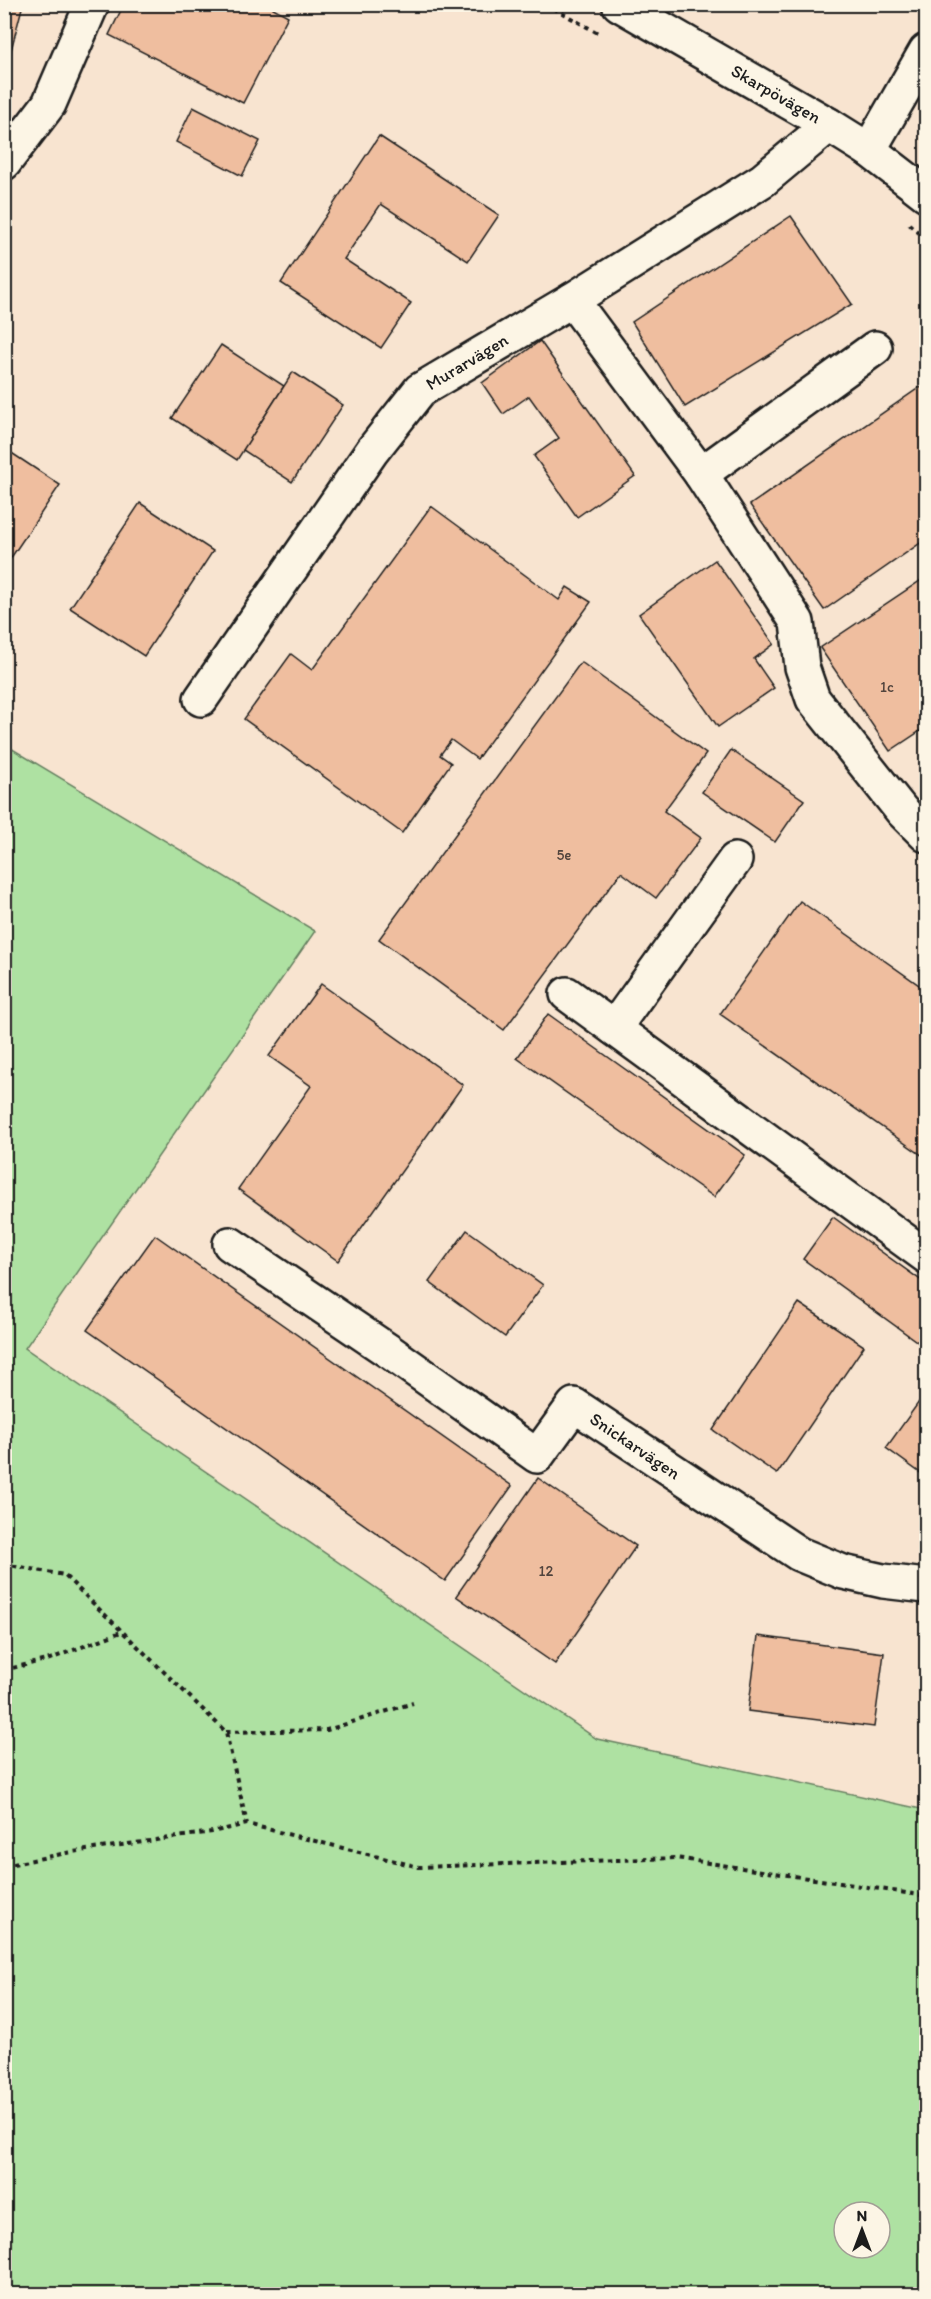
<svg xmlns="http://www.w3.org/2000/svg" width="931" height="2299" viewBox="0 0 931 2299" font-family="Itim,sans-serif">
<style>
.built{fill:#f8e4d0}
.green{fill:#aee1a2;stroke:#657e5f;stroke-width:1.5;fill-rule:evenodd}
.building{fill:#efbe9f;stroke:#1c1c1c;stroke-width:1.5}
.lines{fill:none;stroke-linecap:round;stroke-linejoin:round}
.minor-casing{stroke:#1c1c1c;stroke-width:38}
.path{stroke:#1c1c1c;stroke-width:4;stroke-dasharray:4.5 4.5;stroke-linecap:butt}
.minor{stroke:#fcf5e5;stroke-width:33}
.labels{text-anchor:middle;stroke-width:6;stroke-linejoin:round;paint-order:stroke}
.number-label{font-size:15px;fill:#51443d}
.street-label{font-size:18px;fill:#1c1c1c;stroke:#fcf5e5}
</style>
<rect width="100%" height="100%" fill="#fcf5e5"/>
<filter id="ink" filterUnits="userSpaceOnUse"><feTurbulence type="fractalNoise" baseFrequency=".0167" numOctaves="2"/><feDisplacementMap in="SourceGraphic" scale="12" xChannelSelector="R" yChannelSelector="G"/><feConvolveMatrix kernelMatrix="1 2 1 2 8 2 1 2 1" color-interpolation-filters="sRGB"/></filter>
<g filter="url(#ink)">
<path class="built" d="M 4,5 L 926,5 L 926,1810 L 597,1739 L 25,1348 L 315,931 L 5,744 Z"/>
<path class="green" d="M 4,744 L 315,931 L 25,1348 L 597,1739 L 926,1810 L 926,2294 L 5,2294 ZM 844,2212 L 880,2212 L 880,2248 L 844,2248 Z"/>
<g class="building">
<path d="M 4,4 L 23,4 L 4,77 Z"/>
<path d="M 124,4 L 266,4 L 288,16 L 243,103 L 109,35 Z"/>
<path d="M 193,107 L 260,141 L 242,176 L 176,142 Z"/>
<path d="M 379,136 L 499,215 L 468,261 L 381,204 L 344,259 L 411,303 L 381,348 L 281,283 Z"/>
<path d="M 791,216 L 852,304 L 685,407 L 632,322 Z"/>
<path d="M 540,341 L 635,476 L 577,517 L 534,456 L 559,438 L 529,396 L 503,414 L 482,383 Z"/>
<path d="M 221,345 L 284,386 L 237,460 L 172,418 Z"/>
<path d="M 293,372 L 343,405 L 292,482 L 243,450 Z"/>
<path d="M 926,383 L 926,539 L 824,610 L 750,505 Z"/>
<path d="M 4,448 L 60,485 L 4,568 Z"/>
<path d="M 140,503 L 213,551 L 144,656 L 70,608 Z"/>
<path d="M 431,506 L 559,600 L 567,587 L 591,602 L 477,759 L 451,740 L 440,755 L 451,763 L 402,833 L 244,719 L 291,654 L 312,670 Z"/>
<path d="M 715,560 L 774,644 L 754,659 L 774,688 L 718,727 L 639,614 Z"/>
<path d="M 926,577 L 926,727 L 890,751 L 820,648 Z"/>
<path d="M 581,662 L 706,754 L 664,811 L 701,838 L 656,898 L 621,872 L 504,1030 L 379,939 Z"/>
<path d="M 731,750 L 804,800 L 775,842 L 702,792 Z"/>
<path d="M 800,901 L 926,990 L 926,1158 L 720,1014 Z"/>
<path d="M 321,984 L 463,1085 L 338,1261 L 238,1189 L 311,1086 L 269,1056 Z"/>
<path d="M 548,1014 L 745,1155 L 714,1197 L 517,1058 Z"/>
<path d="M 833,1217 L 926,1284 L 926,1348 L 803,1259 Z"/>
<path d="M 467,1230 L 543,1285 L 505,1337 L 429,1282 Z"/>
<path d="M 155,1235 L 512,1486 L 445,1581 L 87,1330 Z"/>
<path d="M 799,1303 L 864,1346 L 777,1474 L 713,1430 Z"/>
<path d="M 926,1392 L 926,1477 L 886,1448 Z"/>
<path d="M 538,1478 L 636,1546 L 555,1664 L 456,1596 Z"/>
<path d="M 758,1636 L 884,1653 L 874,1727 L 748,1711 Z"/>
</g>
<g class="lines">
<defs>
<g id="minor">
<path d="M 619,4 L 829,125 L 869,150 L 926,194"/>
<path d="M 869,150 L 926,51"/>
<path d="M 4,163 L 49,104 L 92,4"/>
<path d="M 572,300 L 701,474 L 797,622 L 802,667 L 813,699 L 902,811 L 926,835"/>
<path d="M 701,474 L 875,348"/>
<path d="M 201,699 L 372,451 L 420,390 L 572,300 L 763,180 L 829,125"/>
<path d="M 567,994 L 926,1256"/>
<path d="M 614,1028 L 735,860"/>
<path d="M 230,1244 L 390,1352 L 537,1456 L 574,1405 L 799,1554 L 843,1572 L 883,1581 L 926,1586"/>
</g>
</defs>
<use href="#minor" class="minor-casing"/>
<g class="path">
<path d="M 546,4 L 598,33"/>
<path d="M 909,224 L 926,239"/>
<path d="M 4,1564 L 64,1575 L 226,1732 L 247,1824"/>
<path d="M 4,1670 L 50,1659 L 121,1632"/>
<path d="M 226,1732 L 327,1730 L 413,1703"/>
<path d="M 4,1866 L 66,1853 L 212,1832 L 247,1824 L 419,1867 L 676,1858 L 926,1896"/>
</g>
<use href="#minor" class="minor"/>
</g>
</g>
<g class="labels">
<g class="number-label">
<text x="887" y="692">1c</text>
<text x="564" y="860">5e</text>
<text x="546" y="1576">12</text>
</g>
<g class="street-label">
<text transform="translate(776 94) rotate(30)" y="6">Skarpövägen</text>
<text transform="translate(467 362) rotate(-31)" y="6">Murarvägen</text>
<text transform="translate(635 1446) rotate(34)" y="6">Snickarvägen</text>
</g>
</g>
<rect width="931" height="2299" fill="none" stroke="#fcf5e5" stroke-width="24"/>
<rect x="12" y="12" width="907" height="2275" fill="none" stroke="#1c1c1c" stroke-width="2" filter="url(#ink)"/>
<g transform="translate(862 2230)"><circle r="28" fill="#fcf5e5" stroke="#a29e95" stroke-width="1.5"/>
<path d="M0-4.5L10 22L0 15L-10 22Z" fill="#1c1c1c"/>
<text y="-9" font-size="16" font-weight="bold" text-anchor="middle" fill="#1c1c1c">N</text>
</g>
</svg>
